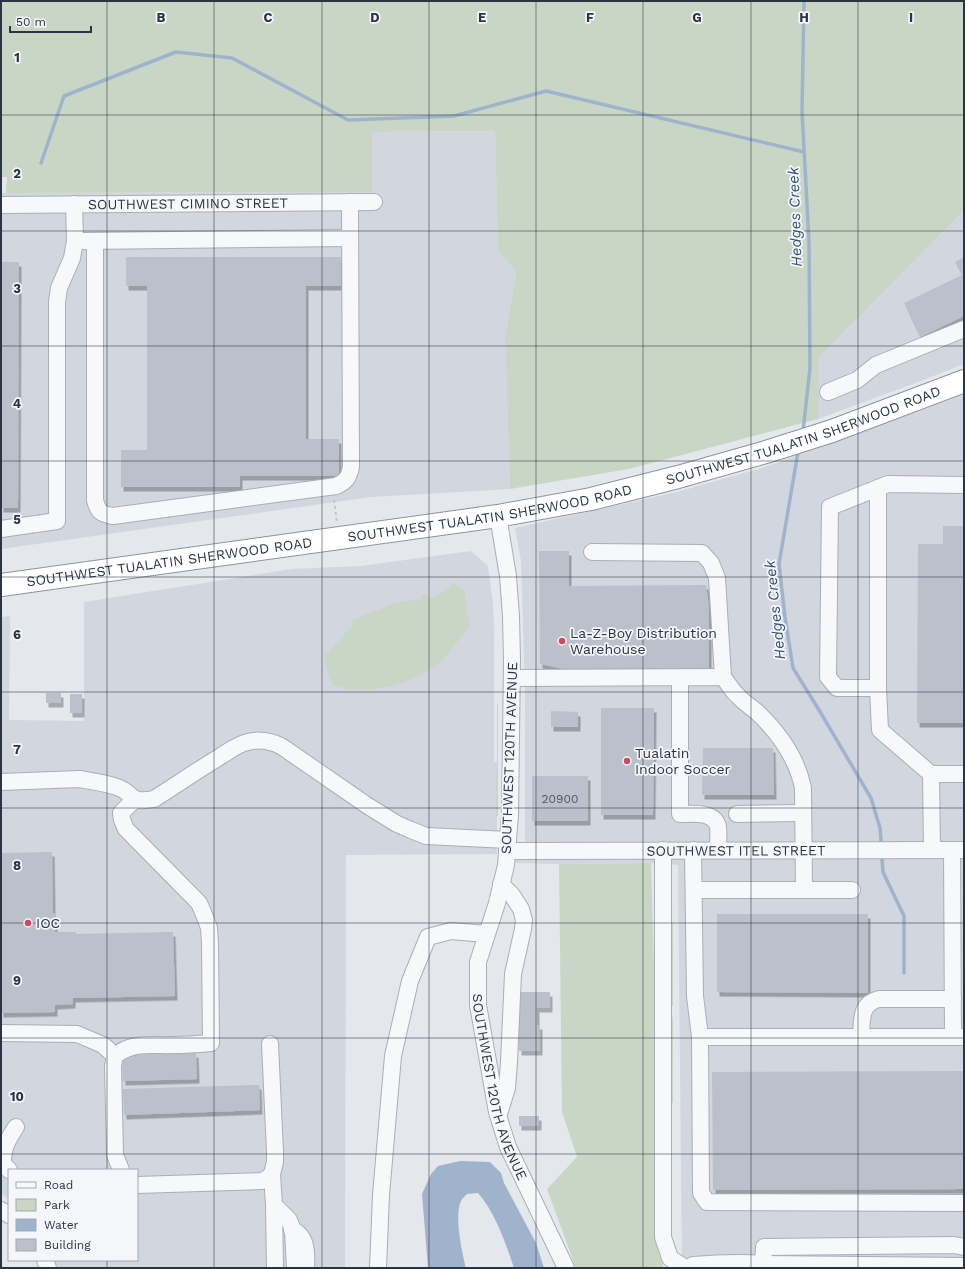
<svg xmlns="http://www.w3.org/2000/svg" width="965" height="1269" viewBox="0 0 965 1269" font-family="'Work Sans',sans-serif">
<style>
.built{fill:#d2d6de}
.green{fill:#c9d6c5}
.water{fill:#9fb4cc}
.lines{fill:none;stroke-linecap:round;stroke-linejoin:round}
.stream{stroke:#9fb4cc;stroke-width:3.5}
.building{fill:#bbc0ca;filter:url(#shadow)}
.minor-casing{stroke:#a9aeb7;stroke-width:18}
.highway-casing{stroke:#8b94a3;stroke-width:24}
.path{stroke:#c2c5cb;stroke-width:2;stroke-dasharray:3 3;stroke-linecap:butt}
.minor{stroke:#f7f8fa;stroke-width:16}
.highway{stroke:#fff;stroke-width:22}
.grid{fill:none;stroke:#2b3445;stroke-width:1;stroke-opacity:0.55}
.poi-dot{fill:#d1495b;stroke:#f4f6f9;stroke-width:1.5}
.labels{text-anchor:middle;stroke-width:3.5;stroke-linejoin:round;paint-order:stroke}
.number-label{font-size:12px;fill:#4f5766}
.street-label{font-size:14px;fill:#2b3445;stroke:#f4f6f9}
.poi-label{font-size:14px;fill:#2b3445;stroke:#f4f6f9;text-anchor:start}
.water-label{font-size:15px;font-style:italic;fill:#34527a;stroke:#f4f6f9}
.grid-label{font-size:13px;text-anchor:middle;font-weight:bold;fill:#2b3445;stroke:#f4f6f9;stroke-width:3.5;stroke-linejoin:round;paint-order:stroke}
</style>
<defs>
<filter id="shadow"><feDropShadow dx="2.5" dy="4.5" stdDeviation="0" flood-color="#0004"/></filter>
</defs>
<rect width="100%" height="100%" fill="#e4e7ec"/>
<g class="built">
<path d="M 495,131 L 498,250 L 516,272 L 505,337 L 510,489 L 371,497 L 1,549 L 1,193 L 372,192 L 372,132 Z"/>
<path d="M 964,211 L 964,364 L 926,379 L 818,419 L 818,358 Z"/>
<path d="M 964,393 L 964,1268 L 682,1268 L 678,865 L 651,863 L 559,864 L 514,863 L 525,846 L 525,691 L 521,561 L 515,528 L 677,492 L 768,466 L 856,434 Z"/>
<path d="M 471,551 L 488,566 L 493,605 L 494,627 L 494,762 L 497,762 L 497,854 L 346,855 L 345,1268 L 58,1268 L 55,1260 L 137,1260 L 137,1170 L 9,1170 L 9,1199 L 1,1194 L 1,617 L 10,616 L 9,720 L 84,721 L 84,602 L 292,569 L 361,566 Z"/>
</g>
<g class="green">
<path d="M 1,1 L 964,1 L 964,211 L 818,358 L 818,419 L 629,469 L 510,489 L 505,337 L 516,272 L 498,250 L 495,131 L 372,132 L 372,192 L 6,193 L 7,177 L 1,177 Z"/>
<path d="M 453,583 L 465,591 L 467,615 L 471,626 C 459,637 452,651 441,662 C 435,668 427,671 420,675 C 398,686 372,692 347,689 C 343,688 337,686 332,685 L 324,657 L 352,626 L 352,620 L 396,603 L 421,599 L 421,595 L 426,594 L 427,598 C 437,597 447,590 453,583 Z"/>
<path d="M 497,704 L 498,704 L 498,816 L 496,816 L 496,774 L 497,771 Z"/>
<path d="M 651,863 L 663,1268 L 576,1268 L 547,1189 L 577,1157 L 562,1112 L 559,864 Z"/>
<rect x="670" y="923" width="3" height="83"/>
<rect x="670" y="1017" width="3" height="86"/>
</g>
<path class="water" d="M 460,1161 L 490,1162 L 501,1173 L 504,1183 L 536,1243 L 544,1268 L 514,1268 C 506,1244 495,1212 478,1193 L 467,1194 C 465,1196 462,1199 461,1201 C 454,1215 462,1253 466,1268 L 428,1268 L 422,1194 L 431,1174 L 438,1166 Z"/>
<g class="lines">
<g class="stream">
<path d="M 41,163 L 64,96 L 176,52 L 232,58 L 348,120 L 454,116 L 546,91 L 804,152"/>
<path d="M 803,431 L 810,368 L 809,242 L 802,111 L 804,1"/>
<path d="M 798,452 L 779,564 L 785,617 L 793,668 L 819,710 L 871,798 L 880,828 L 881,841"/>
<path d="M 882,859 L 883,872 L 904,916 L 904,973"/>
</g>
</g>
<g class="building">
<path d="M 126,257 L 341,257 L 341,286 L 306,286 L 306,439 L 339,439 L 339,476 L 240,476 L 240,487 L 121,487 L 121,450 L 147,450 L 147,286 L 126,286 Z"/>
<path d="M 964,257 L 964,316 L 920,337 L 904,303 L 962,275 L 955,262 Z"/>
<path d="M 1,262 L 19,262 L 18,508 L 1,508 Z"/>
<path d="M 943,526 L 964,526 L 964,723 L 917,723 L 918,544 L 943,544 Z"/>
<path d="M 539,551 L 569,551 L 569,586 L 706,585 L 709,608 L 709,668 L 564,669 L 540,664 Z"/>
<rect x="46" y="693" width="15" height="10"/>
<rect x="70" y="694" width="12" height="19"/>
<path d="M 601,708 L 654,708 L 653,815 L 601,815 Z"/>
<path d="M 551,711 L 578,712 L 578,727 L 551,727 Z"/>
<path d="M 703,748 L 773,748 L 774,795 L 702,795 Z"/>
<rect x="532" y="776" width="56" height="45"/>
<path d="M 52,852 L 53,913 L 55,914 L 55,932 L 76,932 L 76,934 L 173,932 L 175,996 L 73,998 L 73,1004 L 55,1005 L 55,1012 L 1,1013 L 1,853 Z"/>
<path d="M 717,914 L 868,914 L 868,993 L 717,992 Z"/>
<path d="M 518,992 L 550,992 L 550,1008 L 537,1008 L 537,1025 L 540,1025 L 540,1051 L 519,1051 L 519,1041 L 518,1041 Z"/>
<path d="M 196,1053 L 197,1079 L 123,1081 L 122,1055 Z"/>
<path d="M 964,1071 L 964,1189 L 713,1190 L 712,1072 Z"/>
<path d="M 259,1085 L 260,1110 L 124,1115 L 123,1089 Z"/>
<rect x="519" y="1116" width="20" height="10"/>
</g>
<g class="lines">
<defs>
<g id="minor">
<path id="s1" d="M 1,205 L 374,202"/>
<path d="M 84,241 L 350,238"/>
<path d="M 95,241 L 95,500 C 98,512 101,514 113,516 L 336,486 C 346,482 349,477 351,467 L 350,202"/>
<path d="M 828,392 L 857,380 L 876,365 L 964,329"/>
<path d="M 964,485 L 888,484 L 830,507 L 828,677 L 837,688 L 878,688 L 880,730 L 931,774 L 964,774"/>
<path id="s2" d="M 498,516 L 508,576 L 511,616 L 512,660 L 510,815 L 506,865 L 497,903 L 478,962 L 478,1005 L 497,1112 L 508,1147 L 566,1268"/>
<path d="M 1,529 L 57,521 L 57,302 L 59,288 L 72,258 L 75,241 L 74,204"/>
<path d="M 592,552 L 702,553 L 711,563 L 717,578 L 723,677"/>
<path d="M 512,678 L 723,677 C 728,683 732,691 738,696 C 743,702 751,707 757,712 C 779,733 797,758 803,788 L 804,890"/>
<path d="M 680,678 L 680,814 C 692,814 715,811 718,827 C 719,834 718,843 718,850"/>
<path d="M 878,688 L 878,488"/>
<path d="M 931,774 L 932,850"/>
<path d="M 1,782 L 79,779 C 91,781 105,783 117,787 C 135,793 128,804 154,799 C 176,785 198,770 221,756 C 229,751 238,744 248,742 C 259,739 270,741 281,746 L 368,806 L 397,824 L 411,830 L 426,836 L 508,840"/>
<path d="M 737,814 L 803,813"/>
<path d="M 663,850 L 663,1237 L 670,1258 L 685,1268"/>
<path d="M 693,850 L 695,996 L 700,1037 L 964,1037"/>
<path d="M 952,850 L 953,1037"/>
<path id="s3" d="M 507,851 L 964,850"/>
<path d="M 694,890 L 852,890"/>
<path d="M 1,1033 L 77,1034 L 103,1045 L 115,1056"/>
<path d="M 700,1037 L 701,1193 L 707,1202 L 964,1203"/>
<path d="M 861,1037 C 862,1020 860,1003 879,999 L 953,999"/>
<path d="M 270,1044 L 275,1152 L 275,1162 L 272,1174 L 274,1205 L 275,1268"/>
<path d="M 499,1114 L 507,1088 L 509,1062 L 513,974 L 523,929 L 524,920 L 521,909 L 512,895 L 501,884"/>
<path d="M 9,1170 L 3,1164 C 2,1149 8,1139 16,1127"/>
<path d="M 121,1170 L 115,1155 L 113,1066 L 115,1056 C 132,1041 152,1046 174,1045 C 186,1045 199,1044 211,1043 L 210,943 L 209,928 L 205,917 L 199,903 L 126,829 L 122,820 L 121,813 L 130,804 L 136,800"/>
<path d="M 137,1185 L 262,1181 L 268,1178 L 272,1174"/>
<path d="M 274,1205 L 289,1220 L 293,1230 L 295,1268"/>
<path d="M 1,1210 L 9,1215"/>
<path d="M 292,1230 C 307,1235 307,1254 306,1268"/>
<path d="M 45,1260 L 48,1268"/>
<path d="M 763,1264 L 964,1266"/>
<path d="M 378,1268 L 381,1195 L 393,1056 L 410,981 L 428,937 L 451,931 L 486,934"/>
<path d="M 690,1268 L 693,1265 C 717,1263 740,1262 763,1264 L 764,1247 L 954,1245 L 964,1247"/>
</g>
<g id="highway">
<path id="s4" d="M 1,585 L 498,516 L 591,499 L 678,477 L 766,452 L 832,431 L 964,381"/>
</g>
</defs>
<use href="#minor" class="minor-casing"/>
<use href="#highway" class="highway-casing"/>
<path class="path" d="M 334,500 L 337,523"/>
<use href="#minor" class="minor"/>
<use href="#highway" class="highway"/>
</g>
<path class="grid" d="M 107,1 L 107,1170M 214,1 L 214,1268M 322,1 L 322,1268M 429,1 L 429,1268M 536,1 L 536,1268M 643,1 L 643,1268M 751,1 L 751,1268M 858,1 L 858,1268M 1,115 L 964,115M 1,231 L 964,231M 1,346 L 964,346M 1,461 L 964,461M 1,577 L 964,577M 1,692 L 964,692M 1,808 L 964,808M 1,923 L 964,923M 1,1038 L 964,1038M 1,1154 L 964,1154M 107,1260 L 107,1268"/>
<g class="poi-dot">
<circle cx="562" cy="641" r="4"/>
<circle cx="627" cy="761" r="4"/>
<circle cx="28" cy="923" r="4"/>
</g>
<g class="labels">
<g class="number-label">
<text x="560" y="803">20900</text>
</g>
<g class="street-label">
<text dy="5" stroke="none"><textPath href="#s1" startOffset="187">SOUTHWEST CIMINO STREET</textPath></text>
<text dy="5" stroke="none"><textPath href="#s4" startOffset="818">SOUTHWEST TUALATIN SHERWOOD ROAD</textPath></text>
<text dy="5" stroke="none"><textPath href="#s4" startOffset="494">SOUTHWEST TUALATIN SHERWOOD ROAD</textPath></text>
<text dy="5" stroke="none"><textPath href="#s4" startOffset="170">SOUTHWEST TUALATIN SHERWOOD ROAD</textPath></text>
<text transform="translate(509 758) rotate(-88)" y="5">SOUTHWEST 120TH AVENUE</text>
<text dy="5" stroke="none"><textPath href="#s3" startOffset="229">SOUTHWEST ITEL STREET</textPath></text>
<text dy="5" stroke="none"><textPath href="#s2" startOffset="579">SOUTHWEST 120TH AVENUE</textPath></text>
</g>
<g class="poi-label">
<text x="570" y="638">La-Z-Boy Distribution<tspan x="570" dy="16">Warehouse</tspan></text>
<text x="635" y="758">Tualatin<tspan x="635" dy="16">Indoor Soccer</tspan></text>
<text x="36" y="928">IOC</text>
</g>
<g class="water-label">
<text transform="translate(795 217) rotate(-92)" y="5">Hedges Creek</text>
<text transform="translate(775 610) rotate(-96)" y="5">Hedges Creek</text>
</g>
</g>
<g class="grid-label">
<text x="161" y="22">B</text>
<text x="268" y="22">C</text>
<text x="375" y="22">D</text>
<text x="482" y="22">E</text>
<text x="590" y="22">F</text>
<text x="697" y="22">G</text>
<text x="804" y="22">H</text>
<text x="911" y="22">I</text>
<text x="17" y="62">1</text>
<text x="17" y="178">2</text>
<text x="17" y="293">3</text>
<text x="17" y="408">4</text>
<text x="17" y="524">5</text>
<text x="17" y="639">6</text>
<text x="17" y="754">7</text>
<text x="17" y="870">8</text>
<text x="17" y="985">9</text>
<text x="17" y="1101">10</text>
</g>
<rect width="965" height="1269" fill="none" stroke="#2b3445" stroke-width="4"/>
<rect x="8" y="1169" width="130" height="92" fill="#f4f6f9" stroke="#a4a8b1"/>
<rect x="16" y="1182" width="20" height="6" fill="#f7f8fa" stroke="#a4a8b1"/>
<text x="44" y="1189" font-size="12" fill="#2b3445">Road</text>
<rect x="16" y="1199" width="20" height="12" fill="#c9d6c5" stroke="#a4a8b1"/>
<text x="44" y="1209" font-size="12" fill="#2b3445">Park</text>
<rect x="16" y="1219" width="20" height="12" fill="#9fb4cc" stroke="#a4a8b1"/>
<text x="44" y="1229" font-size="12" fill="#2b3445">Water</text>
<rect x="16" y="1239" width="20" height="12" fill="#bbc0ca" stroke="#a4a8b1"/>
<text x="44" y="1249" font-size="12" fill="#2b3445">Building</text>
<path d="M10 26v6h81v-6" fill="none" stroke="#2b3445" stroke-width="2"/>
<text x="16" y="26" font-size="12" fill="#2b3445" stroke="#f4f6f9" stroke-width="3" paint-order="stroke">50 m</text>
</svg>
